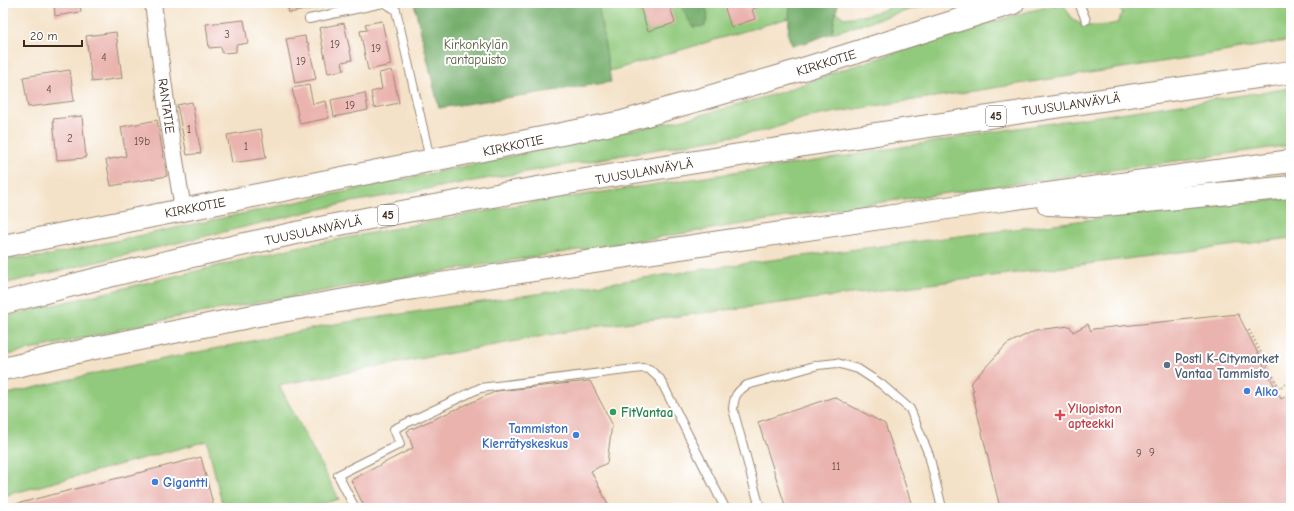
<svg xmlns="http://www.w3.org/2000/svg" width="1294" height="511" viewBox="0 0 1294 511" font-family="'Comic Neue',sans-serif">
<style>
.green{fill:#92ca7d;stroke:#667a4e}
.forest{fill:#75ae6c;stroke:#586c45}
.building{fill:#eab3ae}
.lines{fill:none;stroke-linecap:round;stroke-linejoin:round}
.lane-casing{stroke:#988673;stroke-width:10}
.street-casing{stroke:#988673;stroke-width:18}
.secondary-casing{stroke:#988673;stroke-width:24}
.highway-casing{stroke:#988673;stroke-width:24}
.path{stroke:#988673;stroke-width:2.5;stroke-dasharray:1 3;stroke-linecap:butt}
.lane{stroke:#fff;stroke-width:8}
.street{stroke:#fff;stroke-width:16}
.secondary{stroke:#fff;stroke-width:22}
.highway{stroke:#fff;stroke-width:22}
.service-dot{fill:#5c6f8a;stroke:#fff;stroke-width:1.5}
.shop-dot{fill:#3f7fe0;stroke:#fff;stroke-width:1.5}
.leisure-dot{fill:#2e9e5b;stroke:#fff;stroke-width:1.5}
.health-dot{fill:#e0444e;stroke:#fff;stroke-width:1.5}
.labels{text-anchor:middle;stroke-width:4;stroke-linejoin:round;paint-order:stroke}
.number-label{font-size:11px;fill:#674c42}
.shield{fill:#fff;stroke:#766a62;stroke-width:1}
.shield-label{font-size:12px;font-weight:bold;fill:#3b2a1e}
.park-label{font-size:13px;fill:#555a3a;stroke:#fff}
.street-label{font-size:13px;fill:#3b2a1e;stroke:#fff}
.service-label{font-size:13px;font-weight:bold;fill:#4e5e75;stroke:#fff;text-anchor:start}
.shop-label{font-size:13px;font-weight:bold;fill:#366cbe;stroke:#fff;text-anchor:start}
.health-label{font-size:13px;font-weight:bold;fill:#be3a42;stroke:#fff;text-anchor:start}
.leisure-label{font-size:13px;font-weight:bold;fill:#27864d;stroke:#fff;text-anchor:start}
</style>
<rect width="100%" height="100%" fill="#fff"/>
<filter id="ink" filterUnits="userSpaceOnUse"><feTurbulence type="fractalNoise" baseFrequency=".025" numOctaves="2"/><feDisplacementMap in="SourceGraphic" scale="8" xChannelSelector="R" yChannelSelector="G"/><feConvolveMatrix kernelMatrix="1 2 1 2 8 2 1 2 1" color-interpolation-filters="sRGB"/></filter>
<filter id="wash" filterUnits="userSpaceOnUse"><feTurbulence type="fractalNoise" baseFrequency=".012" numOctaves="4" result="noise"/><feDisplacementMap in="SourceGraphic" scale="16" xChannelSelector="R" yChannelSelector="G"/><feGaussianBlur stdDeviation="0.9" result="paint"/><feColorMatrix in="noise" values="0 0 0 0 0 0 0 0 0 0 0 0 0 0 0 0 0 1.4 0 .05"/><feComposite in="paint" operator="in"/></filter>
<g filter="url(#wash)">
<rect width="100%" height="100%" fill="#f4e2c8"/>
<g class="green">
<path d="M 414,3 L 839,3 L 590,77 L 439,108 Z"/>
<path d="M 906,3 L 933,3 L 832,33 L 835,11 L 844,18 L 866,15 Z"/>
<path d="M 1063,3 C 1066,8 1068,13 1071,17 C 1082,30 1103,26 1117,23 L 1123,12 L 1117,7 L 1095,5 L 1095,3 L 1291,3 L 1291,40 L 1200,56 L 843,111 L 805,118 L 768,130 L 346,203 L 3,284 L 3,260 L 16,258 L 40,257 L 694,117 L 779,93 L 841,70 L 1022,13 Z"/>
<path d="M 1291,88 L 1291,145 L 876,203 L 356,285 L 172,318 L 3,356 L 3,317 L 293,248 L 528,203 L 829,159 L 1011,129 Z"/>
<path d="M 1291,198 L 1291,238 L 592,327 L 279,385 L 339,499 L 307,508 L 223,508 L 207,441 L 3,496 L 3,395 L 105,371 L 340,323 L 732,265 L 1141,213 Z"/>
</g>
<g class="forest">
<path d="M 414,3 L 598,3 L 611,82 L 439,108 Z"/>
<path d="M 679,3 L 704,3 L 708,14 L 705,26 L 693,27 Z"/>
<path d="M 790,3 L 838,3 L 832,33 L 805,43 L 792,45 L 788,35 Z"/>
</g>
<g id="blocks">
<g class="building">
<path d="M 54,3 L 80,3 L 81,12 L 55,16 Z"/>
<path d="M 287,3 L 338,3 L 338,4 L 289,13 Z"/>
<path d="M 651,3 L 669,3 L 675,23 L 648,31 L 640,7 Z"/>
<path d="M 723,3 L 758,3 L 759,7 L 752,9 L 755,19 L 731,27 Z"/>
<path d="M 244,20 L 248,43 L 236,45 L 236,52 L 222,53 L 221,47 L 209,48 L 206,24 Z"/>
<path d="M 382,21 L 391,65 L 368,70 L 360,31 L 367,30 L 365,24 Z"/>
<path d="M 344,23 L 352,60 L 342,62 L 344,70 L 328,73 L 319,28 Z"/>
<path d="M 116,32 L 122,78 L 92,82 L 86,36 Z"/>
<path d="M 305,36 L 306,42 L 308,42 L 316,79 L 295,83 L 286,39 Z"/>
<path d="M 70,70 L 74,101 L 28,107 L 23,77 Z"/>
<path d="M 392,70 L 399,103 L 374,108 L 371,92 L 382,89 L 379,73 Z"/>
<path d="M 309,85 L 313,104 L 326,101 L 329,118 L 300,124 L 292,88 Z"/>
<path d="M 365,93 L 368,110 L 334,117 L 331,100 Z"/>
<path d="M 192,102 L 201,153 L 187,155 L 177,105 Z"/>
<path d="M 82,116 L 86,158 L 57,160 L 53,119 Z"/>
<path d="M 157,120 L 167,176 L 111,186 L 106,160 L 126,156 L 121,127 Z"/>
<path d="M 261,129 L 266,158 L 232,163 L 227,135 Z"/>
<path d="M 1238,314 L 1281,399 L 1291,393 L 1291,508 L 1000,508 L 972,391 L 974,390 L 970,384 L 1007,344 L 1036,330 L 1070,326 L 1073,332 L 1088,324 L 1091,331 L 1093,329 Z"/>
<path d="M 590,381 L 612,424 L 607,463 L 591,471 L 610,508 L 365,508 L 351,480 L 413,448 L 407,431 L 497,391 Z"/>
<path d="M 834,397 L 885,424 L 913,508 L 786,508 L 758,422 Z"/>
<path d="M 201,457 L 214,508 L 4,508 L 4,507 Z"/>
</g>
</g>
</g>
<g filter="url(#ink)">
<use href="#blocks" fill-opacity="0" stroke="#988673" stroke-width="1"/>
<g class="lines">
<defs>
<g id="lane">
<path d="M 385,3 L 396,10 L 430,159"/>
<path d="M 1079,3 L 1086,20"/>
<path d="M 309,19 L 383,3"/>
<path d="M 355,508 L 338,475 L 400,444 L 394,429 L 480,388 L 642,368 L 649,369 L 660,379 L 725,508"/>
<path d="M 760,508 L 733,409 C 734,397 736,392 747,385 L 818,365 L 837,363 L 858,369 L 881,384 L 910,409 L 929,455 L 942,508"/>
</g>
<path id="street" d="M 153,3 L 168,118 L 183,209"/>
<path id="secondary" d="M 3,246 L 622,122 L 781,76 L 1013,3"/>
<g id="highway">
<path d="M 1048,204 L 1095,206 L 1291,187"/>
<path d="M 3,303 C 137,268 271,236 407,211 C 701,158 996,116 1291,72"/>
<path d="M 3,369 L 90,349 L 253,316 L 414,288 L 987,202 L 1291,161"/>
</g>
</defs>
<use href="#lane" class="lane-casing"/>
<use href="#street" class="street-casing"/>
<use href="#secondary" class="secondary-casing"/>
<use href="#highway" class="highway-casing"/>
<path class="path" d="M 1249,330 L 1279,388 L 1291,382"/>
<use href="#lane" class="lane"/>
<use href="#street" class="street"/>
<use href="#secondary" class="secondary"/>
<use href="#highway" class="highway"/>
</g>
</g>
<circle class="service-dot" cx="1167" cy="365" r="4"/>
<g class="shop-dot">
<circle cx="1247" cy="391" r="4"/>
<circle cx="576" cy="435" r="4"/>
<circle cx="155" cy="482" r="4"/>
</g>
<circle class="leisure-dot" cx="613" cy="412" r="4"/>
<path class="health-dot" d="M1058 409h4v4h4v4h-4v4h-4v-4h-4v-4h4z"/>
<g class="labels">
<g class="number-label">
<text x="227" y="38">3</text>
<text x="335" y="48">19</text>
<text x="376" y="52">19</text>
<text x="104" y="61">4</text>
<text x="301" y="65">19</text>
<text x="49" y="93">4</text>
<text x="350" y="109">19</text>
<text x="189" y="133">1</text>
<text x="70" y="142">2</text>
<text x="142" y="145">19b</text>
<text x="246" y="150">1</text>
<text x="1152" y="456">9</text>
<text x="1139" y="457">9</text>
<text x="836" y="470">11</text>
</g>
<g class="shield">
<rect x="986" y="106" width="20" height="20" rx="3"/>
<rect x="378" y="205" width="20" height="20" rx="3"/>
</g>
<g class="shield-label">
<text x="996" y="120">45</text>
<text x="388" y="219">45</text>
</g>
<g class="park-label">
<text x="476" y="49">Kirkonkylän<tspan x="476" dy="15">rantapuisto</tspan></text>
</g>
<g class="street-label">
<text transform="translate(826 62) rotate(-17)" y="5">KIRKKOTIE</text>
<text transform="translate(1071 104) rotate(-8)" y="5">TUUSULANVÄYLÄ</text>
<text transform="translate(167 106) rotate(82)" y="5">RANTATIE</text>
<text transform="translate(513 145) rotate(-12)" y="5">KIRKKOTIE</text>
<text transform="translate(644 171) rotate(-10)" y="5">TUUSULANVÄYLÄ</text>
<text transform="translate(195 207) rotate(-11)" y="5">KIRKKOTIE</text>
<text transform="translate(313 230) rotate(-12)" y="5">TUUSULANVÄYLÄ</text>
</g>
<g class="service-label">
<text x="1175" y="363">Posti K-Citymarket<tspan x="1175" dy="15">Vantaa Tammisto</tspan></text>
</g>
<g class="shop-label">
<text x="1255" y="396">Alko</text>
<text x="568" y="433" text-anchor="end">Tammiston<tspan x="568" dy="15">Kierrätyskeskus</tspan></text>
<text x="163" y="487">Gigantti</text>
</g>
<g class="health-label">
<text x="1068" y="413">Yliopiston<tspan x="1068" dy="15">apteekki</tspan></text>
</g>
<g class="leisure-label">
<text x="621" y="417">FitVantaa</text>
</g>
</g>
<rect width="1294" height="511" fill="none" stroke="#fff" stroke-width="16"/>
<path d="M24 40v6h58v-6" fill="none" stroke="#3b2a1e" stroke-width="2"/>
<text x="30" y="40" font-size="12" fill="#3b2a1e" stroke="#ffffff" stroke-width="3" paint-order="stroke">20 m</text>
</svg>
